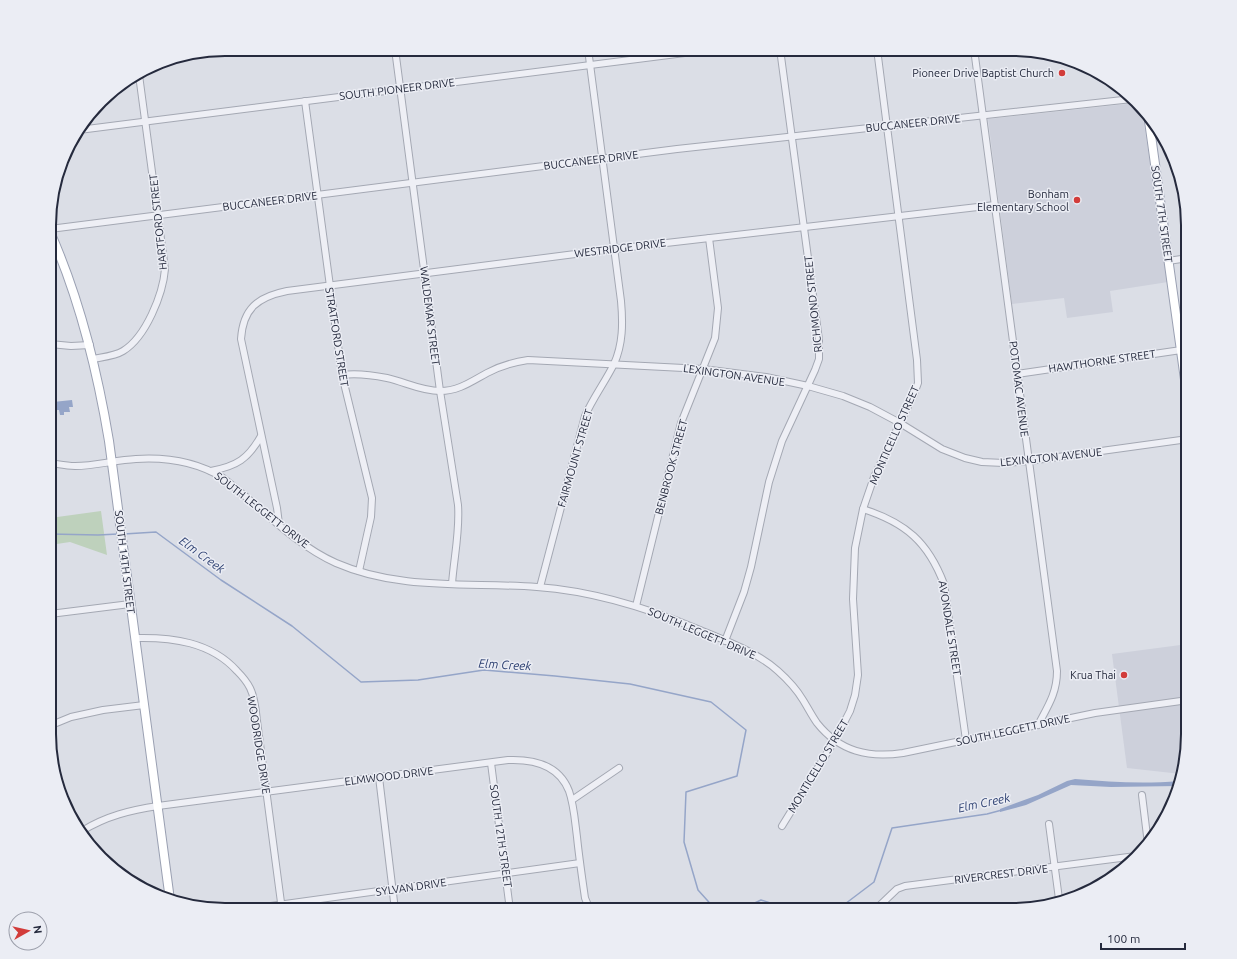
<svg xmlns="http://www.w3.org/2000/svg" width="1237" height="959" viewBox="0 0 1237 959" font-family="Ubuntu,sans-serif">
<style>
.built{fill:#cdd0db}
.green{fill:#bed1bc}
.water{fill:#95a5c8}
.lines{fill:none;stroke-linecap:round;stroke-linejoin:round}
.stream{stroke:#95a5c8;stroke-width:1.5}
.minor-casing{stroke:#a4a8b3;stroke-width:8}
.major-casing{stroke:#9aa0b2;stroke-width:10}
.minor{stroke:#eeeff5;stroke-width:6}
.major{stroke:#fff;stroke-width:8}
.poi-dot{fill:#d23c3a;stroke:#ebedf4;stroke-width:1.5}
.labels{text-anchor:middle;stroke-width:3;stroke-linejoin:round;paint-order:stroke}
.poi-label{font-size:11px;fill:#252a3d;stroke:#ebedf4;text-anchor:end}
.street-label{font-size:11px;fill:#252a3d;stroke:#ebedf4}
.water-label{font-size:12px;font-style:italic;fill:#2e4172;stroke:#ebedf4}
.rim{fill:none;stroke:#252a3d;stroke-width:2}
</style>
<rect width="100%" height="100%" fill="#dbdee6"/>
<g class="built">
<path d="M 1136,103 L 1142,111 L 1168,282 L 1110,291 L 1113,312 L 1067,318 L 1064,298 L 1012,304 L 988,119 Z"/>
<path d="M 1188,644 L 1188,745 L 1181,774 L 1127,768 L 1112,654 Z"/>
</g>
<path class="green" d="M 101,511 L 107,555 L 70,542 L 50,545 L 50,518 Z"/>
<g class="water">
<path d="M 72,400 L 73,407 L 69,407 L 70,412 L 64,412 L 64,415 L 60,415 L 59,410 L 53,410 L 53,402 Z"/>
<path d="M 1075,779 C 1110,782 1144,784 1179,781 L 1178,786 L 1111,787 L 1071,785 L 1026,805 L 1000,812 L 1000,809 L 1038,795 L 1067,781 Z"/>
</g>
<g class="lines">
<g class="stream">
<path d="M 50,534 L 98,535 L 118,534"/>
<path d="M 124,534 L 156,532 L 221,580 L 292,626 L 361,682 L 418,680 L 484,670 L 555,676 L 630,684 L 711,702 L 746,730 L 737,776 L 686,792 L 684,842 L 698,890 L 716,910"/>
<path d="M 740,910 L 761,900 L 792,910"/>
<path d="M 837,910 L 874,882 L 892,828 L 987,814 L 1002,810"/>
</g>
<defs>
<g id="minor">
<path d="M 395,49 L 440,391 L 458,505 C 460,531 454,557 452,584"/>
<path d="M 974,49 L 1057,671 C 1057,693 1048,706 1038,725"/>
<path d="M 305,101 L 342,375 L 372,498 L 371,517 L 359,571"/>
<path d="M 79,130 L 716,49"/>
<path d="M 50,229 L 677,149 L 1132,99"/>
<path d="M 1168,261 L 1188,258"/>
<path d="M 50,344 L 71,346 L 90,345"/>
<path d="M 93,359 C 103,357 115,356 123,351 C 146,337 163,294 165,269 L 139,75"/>
<path d="M 1017,374 L 1188,349"/>
<path d="M 342,375 C 357,373 372,375 387,378 C 405,382 421,391 440,391 C 459,391 472,381 487,373 C 500,366 514,362 528,360 L 703,369 L 766,377 L 808,386 L 843,396 L 870,407 L 900,423 L 942,449 L 965,458 L 982,462 L 1004,463 L 1029,461 L 1188,439"/>
<path d="M 50,463 C 58,464 66,466 75,466 C 95,466 116,460 136,459 C 167,457 197,462 223,478 C 260,506 292,543 336,563 C 400,591 470,582 537,587 C 594,591 648,608 700,630 C 726,641 757,652 778,671 C 787,679 797,690 803,700 C 808,708 812,716 817,723 C 840,752 869,758 903,753 L 1095,713 L 1188,700"/>
<path d="M 211,471 C 237,466 248,459 261,436"/>
<path d="M 863,509 C 906,523 928,542 944,584 L 966,740"/>
<path d="M 279,524 L 277,508 L 241,339 C 243,309 257,297 287,291 L 614,249 L 995,205"/>
<path d="M 540,587 L 585,416 C 593,398 605,382 614,364 C 623,344 623,323 621,301 L 588,49"/>
<path d="M 636,606 L 681,423 L 715,338 L 718,308 L 709,238"/>
<path d="M 50,614 L 130,604"/>
<path d="M 135,638 C 172,637 211,642 237,671 C 242,676 247,682 250,688 C 255,698 256,710 257,721 L 282,910"/>
<path d="M 725,641 L 744,592 L 751,567 L 769,482 L 782,441 L 815,370 L 819,359 L 819,340 L 780,49"/>
<path d="M 49,726 L 71,717 L 103,710 L 144,705"/>
<path d="M 491,763 L 510,910"/>
<path d="M 379,777 L 395,910"/>
<path d="M 1142,795 L 1148,844"/>
<path d="M 572,800 L 619,768"/>
<path d="M 1049,824 L 1059,899"/>
<path d="M 782,826 L 835,740 L 850,711 L 855,695 L 858,675 L 853,599 L 855,548 L 863,509 L 874,477 L 914,394 L 918,383 L 917,360 L 877,49"/>
<path d="M 82,831 C 106,816 131,810 158,806 L 508,760 C 533,759 559,765 569,791 C 574,805 575,822 577,837 C 579,857 582,877 585,898 L 590,910"/>
<path d="M 241,910 L 580,863"/>
<path d="M 875,910 L 897,889 L 905,886 L 1136,856"/>
</g>
<g id="major">
<path d="M 1149,121 L 1188,401"/>
<path d="M 50,232 C 80,299 97,369 109,441 L 170,900"/>
</g>
</defs>
<use href="#minor" class="minor-casing"/>
<use href="#major" class="major-casing"/>
<use href="#minor" class="minor"/>
<use href="#major" class="major"/>
</g>
<g class="poi-dot">
<circle cx="1062" cy="73" r="4"/>
<circle cx="1077" cy="200" r="4"/>
<circle cx="1124" cy="675" r="4"/>
</g>
<g class="labels">
<g class="poi-label">
<text x="1054" y="77">Pioneer Drive Baptist Church</text>
<text x="1069" y="198">Bonham<tspan x="1069" dy="13">Elementary School</tspan></text>
<text x="1116" y="679">Krua Thai</text>
</g>
<g class="street-label">
<text transform="translate(397 89) rotate(-7)" y="4">SOUTH PIONEER DRIVE</text>
<text transform="translate(913 123) rotate(-6)" y="4">BUCCANEER DRIVE</text>
<text transform="translate(591 160) rotate(-7)" y="4">BUCCANEER DRIVE</text>
<text transform="translate(270 201) rotate(-7)" y="4">BUCCANEER DRIVE</text>
<text transform="translate(1162 214) rotate(82)" y="4">SOUTH 7TH STREET</text>
<text transform="translate(158 222) rotate(-96)" y="4">HARTFORD STREET</text>
<text transform="translate(620 248) rotate(-7)" y="4">WESTRIDGE DRIVE</text>
<text transform="translate(813 304) rotate(-96)" y="4">RICHMOND STREET</text>
<text transform="translate(430 316) rotate(83)" y="4">WALDEMAR STREET</text>
<text transform="translate(337 337) rotate(81)" y="4">STRATFORD STREET</text>
<text transform="translate(1102 361) rotate(-8)" y="4">HAWTHORNE STREET</text>
<text transform="translate(734 375) rotate(8)" y="4">LEXINGTON AVENUE</text>
<text transform="translate(1019 389) rotate(83)" y="4">POTOMAC AVENUE</text>
<text transform="translate(894 435) rotate(-66)" y="4">MONTICELLO STREET</text>
<text transform="translate(1051 457) rotate(-6)" y="4">LEXINGTON AVENUE</text>
<text transform="translate(575 458) rotate(-74)" y="4">FAIRMOUNT STREET</text>
<text transform="translate(671 467) rotate(-75)" y="4">BENBROOK STREET</text>
<text transform="translate(262 510) rotate(38)" y="4">SOUTH LEGGETT DRIVE</text>
<text transform="translate(125 562) rotate(83)" y="4">SOUTH 14TH STREET</text>
<text transform="translate(950 628) rotate(81)" y="4">AVONDALE STREET</text>
<text transform="translate(702 633) rotate(23)" y="4">SOUTH LEGGETT DRIVE</text>
<text transform="translate(1013 730) rotate(-12)" y="4">SOUTH LEGGETT DRIVE</text>
<text transform="translate(259 745) rotate(81)" y="4">WOODRIDGE DRIVE</text>
<text transform="translate(818 766) rotate(-59)" y="4">MONTICELLO STREET</text>
<text transform="translate(389 776) rotate(-7)" y="4">ELMWOOD DRIVE</text>
<text transform="translate(501 836) rotate(82)" y="4">SOUTH 12TH STREET</text>
<text transform="translate(1001 874) rotate(-7)" y="4">RIVERCREST DRIVE</text>
<text transform="translate(411 887) rotate(-8)" y="4">SYLVAN DRIVE</text>
</g>
<g class="water-label">
<text transform="translate(202 555) rotate(36)" y="4">Elm Creek</text>
<text transform="translate(505 665) rotate(3)" y="4">Elm Creek</text>
<text transform="translate(984 803) rotate(-12)" y="4">Elm Creek</text>
</g>
</g>
<path d="M0 0H1237V959H0ZM225 56H1012A169 169 0 0 1 1181 225V734A169 169 0 0 1 1012 903H225A169 169 0 0 1 56 734V225A169 169 0 0 1 225 56Z" fill="#ebedf4" fill-rule="evenodd"/>
<path class="rim" d="M225 56H1012A169 169 0 0 1 1181 225V734A169 169 0 0 1 1012 903H225A169 169 0 0 1 56 734V225A169 169 0 0 1 225 56Z"/>
<g transform="translate(28 931) rotate(82)"><circle r="19" fill="#ebedf4" stroke="#9c9fab"/>
<path d="M0-3L7 15L0 10L-7 15Z" fill="#d23c3a"/>
<text y="-6" font-size="11" font-weight="bold" text-anchor="middle" fill="#252a3d">N</text>
</g>
<path d="M1101 943v6h84v-6" fill="none" stroke="#252a3d" stroke-width="2"/>
<text x="1107" y="943" font-size="12" fill="#252a3d" stroke="#ebedf4" stroke-width="3" paint-order="stroke">100 m</text>
</svg>
